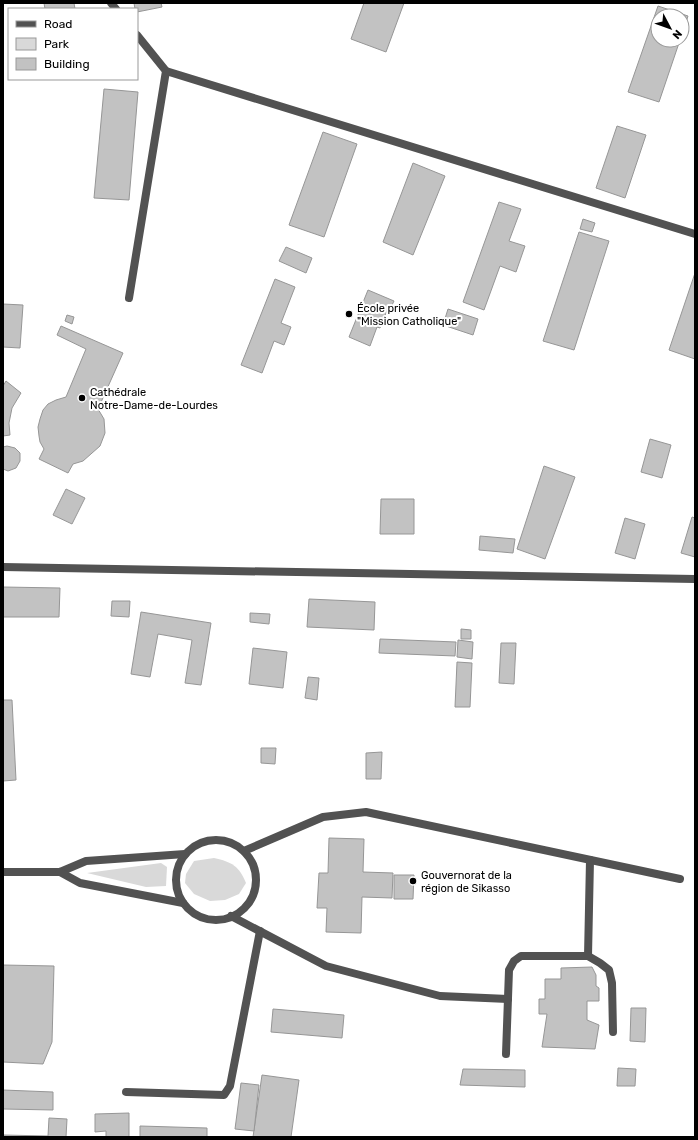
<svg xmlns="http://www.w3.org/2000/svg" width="698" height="1140" viewBox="0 0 698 1140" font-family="Rubik,sans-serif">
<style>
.green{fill:#d9d9d9}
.building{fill:#c2c2c2;stroke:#969696}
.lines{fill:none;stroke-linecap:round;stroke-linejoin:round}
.service{stroke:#525252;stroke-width:8}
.minor{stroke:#525252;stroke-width:8}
.poi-dot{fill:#000;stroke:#fff;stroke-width:1.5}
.labels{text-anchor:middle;stroke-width:4;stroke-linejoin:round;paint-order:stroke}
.poi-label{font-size:11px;fill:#000;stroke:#fff;text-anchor:start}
</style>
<rect width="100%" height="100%" fill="#fff"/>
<g class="green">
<path d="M 214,858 C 232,862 239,866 246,883 L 239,894 L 225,900 L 210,901 L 194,894 L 185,883 L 186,874 L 194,861 Z"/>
<path d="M 161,863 L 167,867 L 166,886 L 146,887 L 87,873 Z"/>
</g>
<g class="building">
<path d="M 44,3 L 74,3 L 75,9 L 45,9 Z"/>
<path d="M 134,3 L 161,3 L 162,7 L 137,12 L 137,9 L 135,9 Z"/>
<path d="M 364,3 L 404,3 L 386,52 L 351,39 Z"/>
<path d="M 658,6 L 688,16 L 682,35 L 682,16 L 658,16 L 658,40 L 680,40 L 659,102 L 628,92 Z"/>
<path d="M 104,89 L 138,92 L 129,200 L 94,198 Z"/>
<path d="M 617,126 L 646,135 L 625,198 L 596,188 Z"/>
<path d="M 323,132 L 357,144 L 324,237 L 289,225 Z"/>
<path d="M 413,163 L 445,176 L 413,255 L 383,242 Z"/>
<path d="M 499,202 L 521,209 L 509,241 L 525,246 L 516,272 L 500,266 L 484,310 L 463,302 Z"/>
<path d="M 583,219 L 595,223 L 592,232 L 580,229 Z"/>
<path d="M 579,232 L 609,241 L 574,350 L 543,341 Z"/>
<path d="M 286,247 L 312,258 L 306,273 L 279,261 Z"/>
<path d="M 695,273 L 695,359 L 669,350 Z"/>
<path d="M 275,279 L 295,287 L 281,323 L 291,327 L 284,345 L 274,341 L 262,373 L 241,365 Z"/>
<path d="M 368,290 L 394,301 L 390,309 L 388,308 L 380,328 L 377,327 L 370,346 L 349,337 Z"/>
<path d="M 3,304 L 23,305 L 20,348 L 3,347 Z"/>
<path d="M 448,309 L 478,319 L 473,335 L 443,325 Z"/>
<path d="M 67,315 L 74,317 L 72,324 L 65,321 Z"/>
<path d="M 61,326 L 123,353 L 98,409 L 104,419 L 105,433 L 100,446 L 83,461 L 73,464 L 68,473 L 39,459 L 44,449 L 40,442 L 39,436 L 38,427 L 40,419 L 43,410 L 48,404 L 56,400 L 66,397 L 86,349 L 57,335 Z"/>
<path d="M 6,381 L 21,393 L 12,408 L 9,423 L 10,435 L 3,436 L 3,386 Z"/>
<path d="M 650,439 L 671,445 L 662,478 L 641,472 Z"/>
<path d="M 7,446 L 15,448 L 20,453 L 20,461 L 16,468 L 8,471 L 3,469 L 3,447 Z"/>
<path d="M 544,466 L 575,477 L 545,559 L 517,549 Z"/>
<path d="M 66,489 L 85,498 L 72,524 L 53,515 Z"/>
<path d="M 381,499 L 414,499 L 414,534 L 380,534 Z"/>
<path d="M 692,517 L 695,518 L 695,557 L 681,553 Z"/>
<path d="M 625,518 L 645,524 L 635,559 L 615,553 Z"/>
<path d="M 480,536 L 515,539 L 513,553 L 479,550 Z"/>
<path d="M 3,587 L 60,588 L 59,617 L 3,617 Z"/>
<path d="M 309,599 L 375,602 L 374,630 L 307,627 Z"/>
<path d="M 112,601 L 130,601 L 129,617 L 111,616 Z"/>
<path d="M 141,612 L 211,623 L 201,685 L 185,683 L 192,640 L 158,634 L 150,677 L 131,674 Z"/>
<path d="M 250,613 L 270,614 L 269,624 L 250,622 Z"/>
<path d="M 461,629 L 471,630 L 471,639 L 461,639 Z"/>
<path d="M 380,639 L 456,642 L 455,656 L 379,653 Z"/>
<path d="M 458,640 L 473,642 L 472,659 L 457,657 Z"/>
<path d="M 501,643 L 516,643 L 514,684 L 499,683 Z"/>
<path d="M 253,648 L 287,652 L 283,688 L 249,684 Z"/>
<path d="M 457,662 L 472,663 L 470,707 L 455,707 Z"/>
<path d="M 308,677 L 319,678 L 317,700 L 305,698 Z"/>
<path d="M 3,700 L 12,700 L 16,780 L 3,781 Z"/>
<path d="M 261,748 L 276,748 L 275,764 L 261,763 Z"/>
<path d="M 382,752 L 381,779 L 366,779 L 366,753 Z"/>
<path d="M 329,838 L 364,839 L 363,872 L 393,873 L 392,898 L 362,897 L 361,933 L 326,932 L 327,908 L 317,908 L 319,873 L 328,873 Z"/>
<path d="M 394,875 L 414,875 L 413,899 L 394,899 Z"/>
<path d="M 3,965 L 54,966 L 52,1042 L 43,1064 L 3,1062 Z"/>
<path d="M 592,967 L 596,975 L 596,986 L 599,988 L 599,1001 L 587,1001 L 587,1020 L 599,1025 L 595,1049 L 542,1047 L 547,1014 L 539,1014 L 539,999 L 545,999 L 545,979 L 561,979 L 561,968 Z"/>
<path d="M 631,1008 L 646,1008 L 645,1042 L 630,1041 Z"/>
<path d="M 273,1009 L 344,1015 L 342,1038 L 271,1032 Z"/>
<path d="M 618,1068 L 636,1069 L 635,1086 L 617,1086 Z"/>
<path d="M 463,1069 L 525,1070 L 525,1087 L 460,1085 Z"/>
<path d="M 262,1075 L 299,1080 L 291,1137 L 253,1137 Z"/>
<path d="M 241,1083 L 259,1085 L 254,1131 L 235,1129 Z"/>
<path d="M 3,1090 L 53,1092 L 53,1110 L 3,1109 Z"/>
<path d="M 129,1113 L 129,1137 L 106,1137 L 106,1131 L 95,1132 L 95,1114 Z"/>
<path d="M 49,1118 L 67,1119 L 66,1137 L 3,1137 L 3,1135 L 48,1136 Z"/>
<path d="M 140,1126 L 207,1128 L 207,1137 L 140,1137 Z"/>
</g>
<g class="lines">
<g class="service">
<path d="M 111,3 L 116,9"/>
<path d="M 166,71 L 695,234"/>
<path d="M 129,298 L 166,71 L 137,35"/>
<circle cx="216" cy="880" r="40"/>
<path d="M 244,851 L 323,817 L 366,812 L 680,879"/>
<path d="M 3,872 L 60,872 L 86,861 L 185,854"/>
<path d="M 60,872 L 80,883 L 183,903"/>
<path d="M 231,916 L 326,966 L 440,996 L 508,999"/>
<path d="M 588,956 L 590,860"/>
<path d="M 506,1054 L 509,970 L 514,961 L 521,956 L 588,956 L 600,963 L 609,970 L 612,983 L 613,1032"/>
<path d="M 126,1092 L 224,1095 L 230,1086 L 260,931"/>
</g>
<path class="minor" d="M 3,567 L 695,579"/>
</g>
<g class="poi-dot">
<circle cx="349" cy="314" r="4"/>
<circle cx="82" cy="398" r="4"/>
<circle cx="413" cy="881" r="4"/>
</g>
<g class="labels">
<g class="poi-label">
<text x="357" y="312">École privée<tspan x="357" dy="13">"Mission Catholique"</tspan></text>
<text x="90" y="396">Cathédrale<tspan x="90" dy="13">Notre-Dame-de-Lourdes</tspan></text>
<text x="421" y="879">Gouvernorat de la<tspan x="421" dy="13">région de Sikasso</tspan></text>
</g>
</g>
<rect width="698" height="1140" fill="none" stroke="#000000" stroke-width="8"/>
<rect x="8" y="8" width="130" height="72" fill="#ffffff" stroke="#999999"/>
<rect x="16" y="21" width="20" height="6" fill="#525252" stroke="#999999"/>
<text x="44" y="28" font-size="12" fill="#000000">Road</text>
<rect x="16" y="38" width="20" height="12" fill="#d9d9d9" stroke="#999999"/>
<text x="44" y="48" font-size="12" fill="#000000">Park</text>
<rect x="16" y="58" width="20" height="12" fill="#c2c2c2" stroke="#999999"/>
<text x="44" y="68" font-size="12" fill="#000000">Building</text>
<g transform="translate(670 28) rotate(131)"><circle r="19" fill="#ffffff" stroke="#999999"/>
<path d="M0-3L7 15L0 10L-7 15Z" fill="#000000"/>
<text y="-6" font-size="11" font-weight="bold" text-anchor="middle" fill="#000000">N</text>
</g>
</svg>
